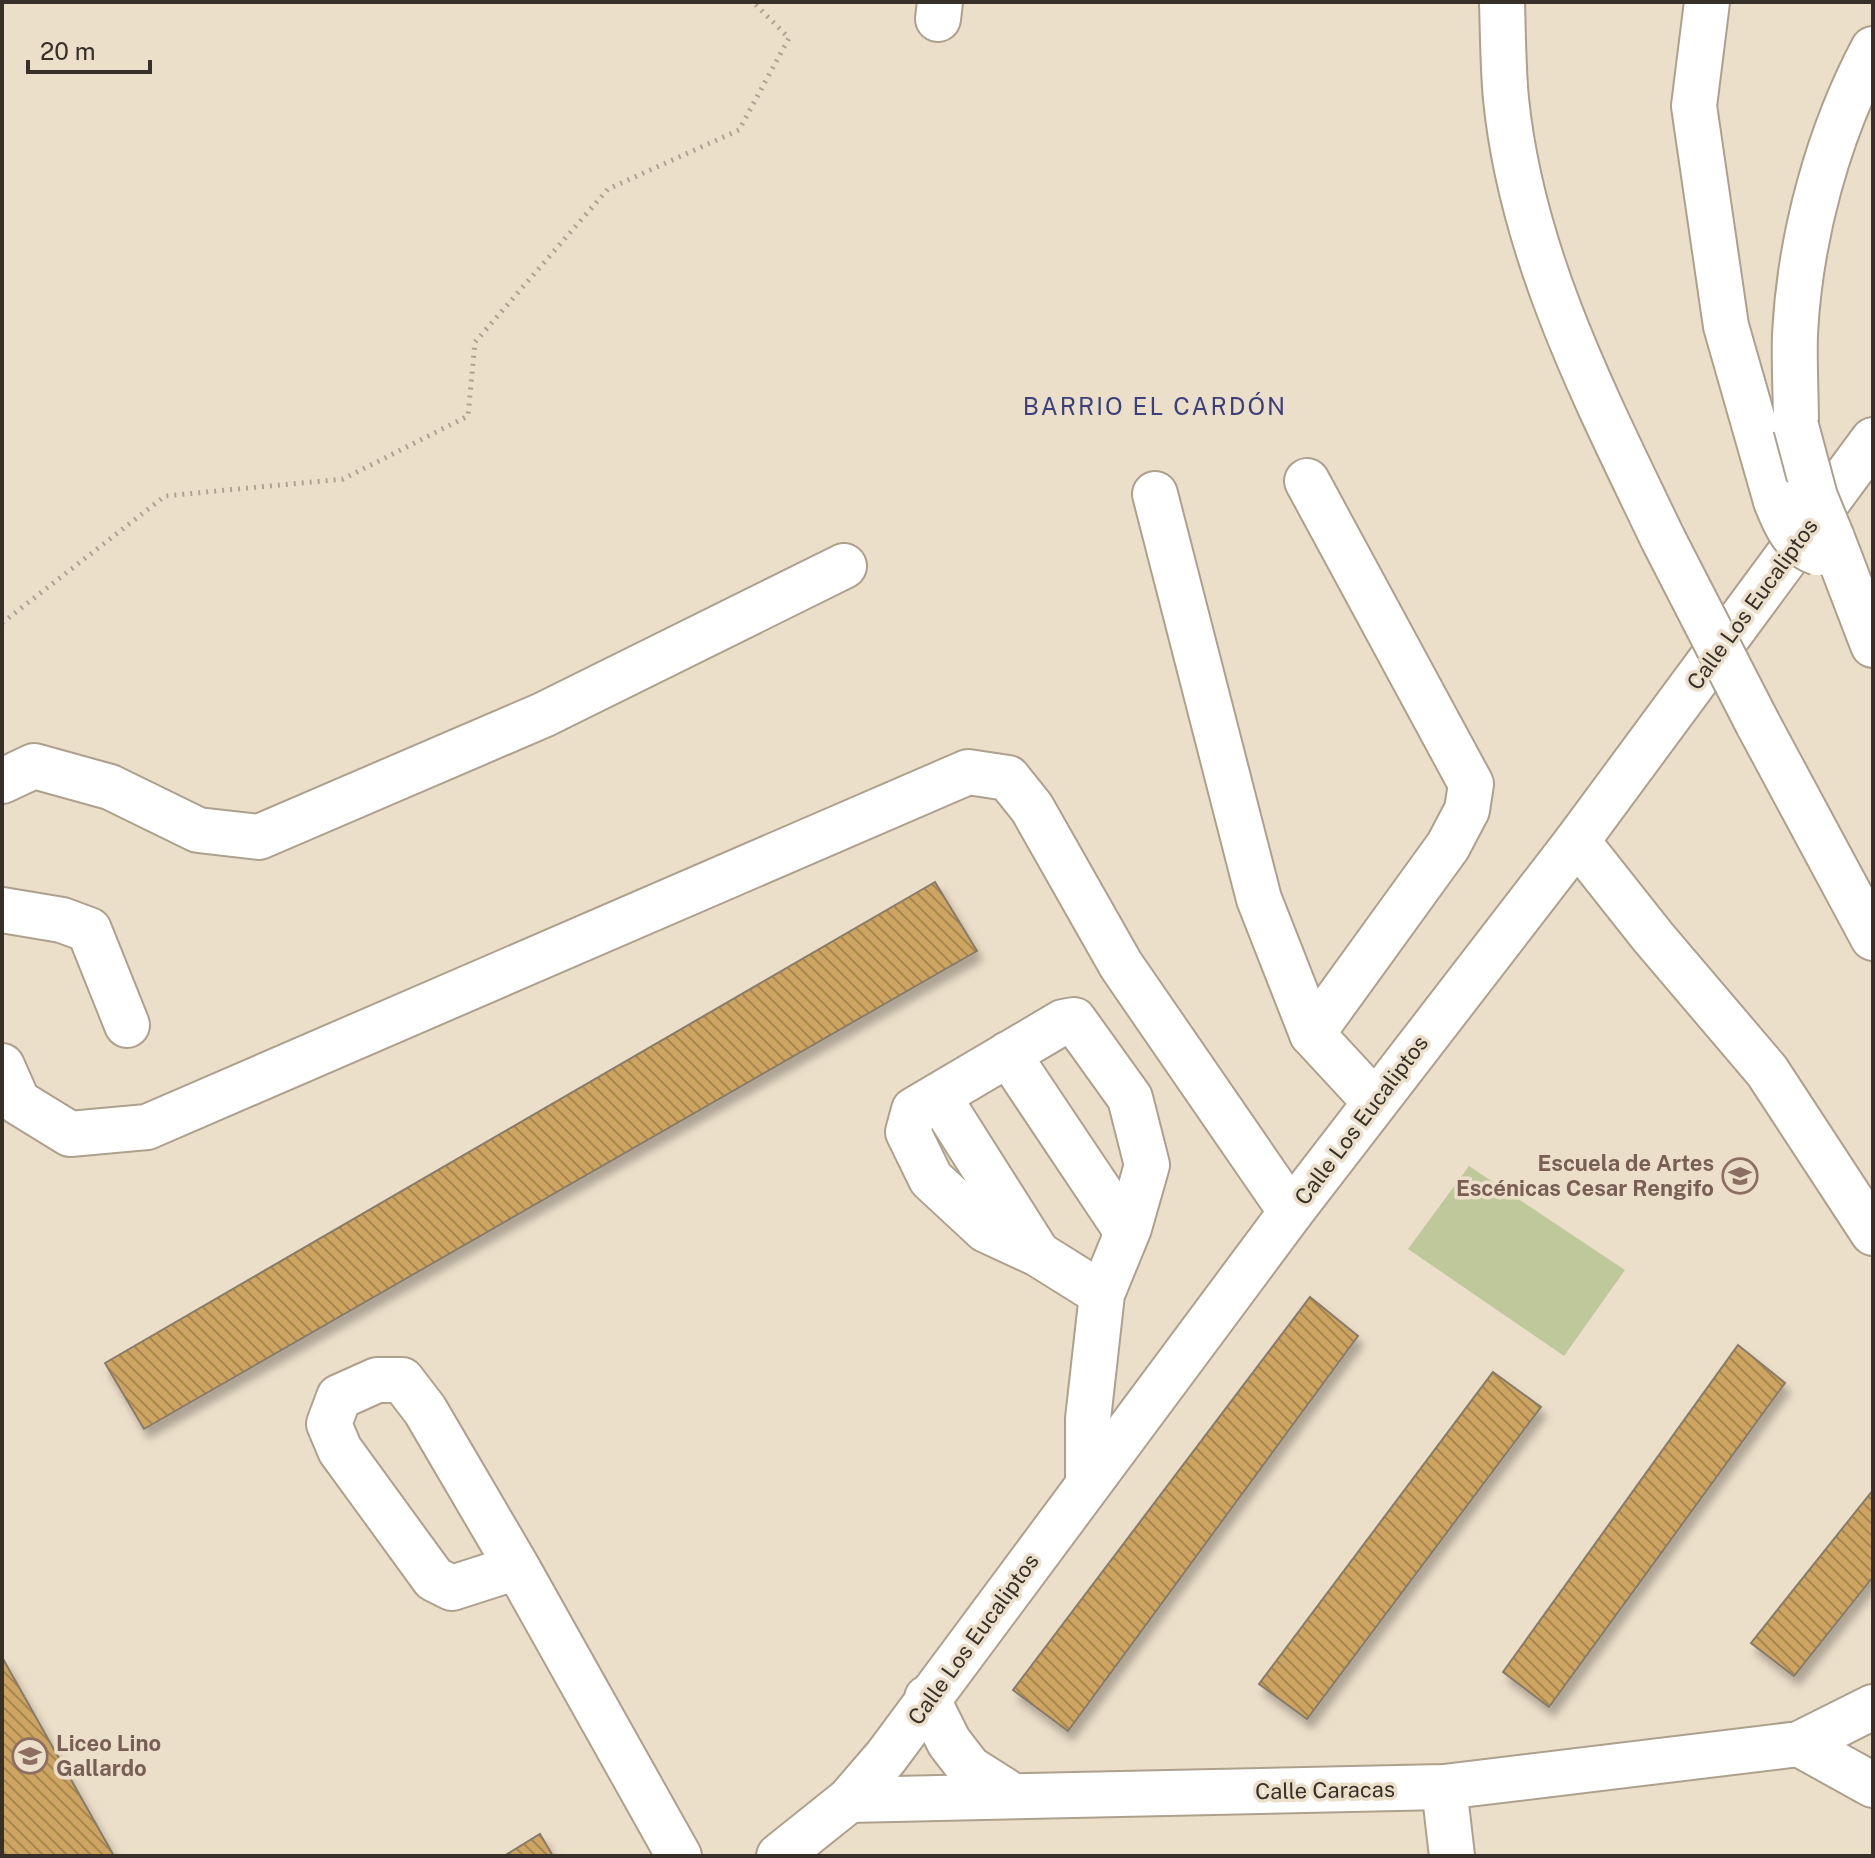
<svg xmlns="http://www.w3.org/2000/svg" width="1875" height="1858" viewBox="0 0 1875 1858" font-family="'Public Sans',sans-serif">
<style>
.park{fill:#bec89b}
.building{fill:url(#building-back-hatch);stroke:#877b69;stroke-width:2;filter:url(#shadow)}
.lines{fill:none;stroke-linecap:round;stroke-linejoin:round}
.minor-casing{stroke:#ada08d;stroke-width:48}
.highway-casing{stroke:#ada08d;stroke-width:48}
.path{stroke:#aea393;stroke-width:5;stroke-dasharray:2 6;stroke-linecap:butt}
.minor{stroke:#fff;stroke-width:44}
.highway{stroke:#fff;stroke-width:44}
.minor-bridge-casing{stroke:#ada08d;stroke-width:48;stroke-linecap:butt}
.highway-bridge-casing{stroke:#ada08d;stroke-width:48;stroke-linecap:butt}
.minor-bridge{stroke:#fff;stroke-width:44}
.highway-bridge{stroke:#fff;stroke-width:44}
.labels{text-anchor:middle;stroke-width:7;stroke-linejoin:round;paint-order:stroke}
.street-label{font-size:22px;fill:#363029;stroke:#ecdfca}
.education-label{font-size:22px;font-weight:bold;fill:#785e54;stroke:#ecdfca;text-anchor:end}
.neighbourhood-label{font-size:24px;letter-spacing:2px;fill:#3b407c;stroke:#ecdfca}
</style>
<defs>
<pattern id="building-back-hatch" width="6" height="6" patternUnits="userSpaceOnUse" patternTransform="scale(2)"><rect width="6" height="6" fill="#cda461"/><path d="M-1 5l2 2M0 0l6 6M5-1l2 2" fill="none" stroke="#a78650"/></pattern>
<filter id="shadow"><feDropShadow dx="5" dy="9" stdDeviation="4" flood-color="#0004"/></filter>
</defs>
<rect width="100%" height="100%" fill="#ecdfca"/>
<path class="park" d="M 1469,1166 L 1625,1270 L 1564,1356 L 1408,1249 Z"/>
<g class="building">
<path d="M 935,882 L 977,951 L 144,1429 L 105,1363 Z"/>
<path d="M 1310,1297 L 1358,1336 L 1068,1731 L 1013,1690 Z"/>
<path d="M 1738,1345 L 1785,1383 L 1549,1707 L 1503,1672 Z"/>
<path d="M 1493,1372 L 1541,1407 L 1307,1719 L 1259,1684 Z"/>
<path d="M 1873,1490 L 1873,1577 L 1794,1676 L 1751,1643 Z"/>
<path d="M 2,1657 L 114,1856 L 2,1856 Z"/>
<path d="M 540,1834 L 553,1856 L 504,1856 Z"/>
</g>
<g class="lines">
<defs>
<g id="minor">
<path d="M 1707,2 L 1694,106 L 1726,326 L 1776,501"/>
<path d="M 938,19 L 940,2"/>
<path d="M 1307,481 L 1471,784 L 1467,810 L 1448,846 L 1312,1034"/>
<path d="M 1155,494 L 1259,899 L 1312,1034 L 1375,1102"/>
<path d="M 2,781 L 34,766 L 110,787 L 198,830 L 259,837 L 543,715 L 844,566"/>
<path d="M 1577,841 L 1653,937 L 1767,1071 L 1873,1233"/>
<path d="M 2,910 L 62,920 L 89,930 L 127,1025"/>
<path d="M 1008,1054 L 1127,1232"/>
<path d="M 2,1066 L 18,1102 L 70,1134 L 147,1127 L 968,772 L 1008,778 L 1032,808 L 1121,965 L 1291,1212"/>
<path d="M 938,1096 L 1038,1254"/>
<path d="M 1088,1483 L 1088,1419 L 1102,1294 L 1129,1228 L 1147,1165 L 1130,1098 L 1074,1020 L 1063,1022 L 914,1110 L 908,1132 L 931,1179 L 986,1230 L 1038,1254 L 1102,1294"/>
<path d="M 517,1567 L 452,1588 L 434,1579 L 340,1450 L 329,1424 L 339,1397 L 377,1380 L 402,1380 L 425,1410 L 517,1567 L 679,1856"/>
<path d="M 927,1698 L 949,1742 L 969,1768 L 1013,1796"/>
<path d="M 1799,1744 L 1873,1785"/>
<path d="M 1444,1787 L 1452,1856"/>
<path d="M 849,1800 L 1444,1787 L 1799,1744 L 1873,1707"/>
<path d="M 779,1856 L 849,1800 L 886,1757 L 1291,1212 L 1577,841 L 1873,440"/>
</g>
<g id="highway">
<path d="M 1502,2 C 1503,34 1503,67 1506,99 C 1522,257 1596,399 1663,539"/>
<path d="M 1796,426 C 1796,396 1794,364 1795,334 C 1800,237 1828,134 1873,49"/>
<path d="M 1832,538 L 1873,645"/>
<path d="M 1758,724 L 1873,938"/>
</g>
</defs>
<use href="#minor" class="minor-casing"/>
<use href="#highway" class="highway-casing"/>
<path class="path" d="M 2,623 L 165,496 L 343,479 L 468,416 L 475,342 L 608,189 L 739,130 L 789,38 L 753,2"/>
<use href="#minor" class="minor"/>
<use href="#highway" class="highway"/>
<defs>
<path id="minor-bridge" d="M 1776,501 C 1785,524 1793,544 1818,553"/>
<g id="highway-bridge">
<path d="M 1796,426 L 1815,497 L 1832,538"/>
<path d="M 1663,539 L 1758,724"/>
</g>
</defs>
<use href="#minor-bridge" class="minor-bridge-casing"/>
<use href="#highway-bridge" class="highway-bridge-casing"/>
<use href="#minor-bridge" class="minor-bridge"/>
<use href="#highway-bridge" class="highway-bridge"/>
</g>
<defs>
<symbol id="university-ring" viewBox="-11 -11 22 22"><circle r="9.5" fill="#ecdfca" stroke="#8d6e63" stroke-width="1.5"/><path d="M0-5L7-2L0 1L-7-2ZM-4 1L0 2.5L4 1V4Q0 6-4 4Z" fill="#8d6e63"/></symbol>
<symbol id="school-ring" viewBox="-11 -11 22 22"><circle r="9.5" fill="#ecdfca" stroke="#8d6e63" stroke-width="1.5"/><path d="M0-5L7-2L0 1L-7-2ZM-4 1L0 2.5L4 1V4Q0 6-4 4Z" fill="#8d6e63"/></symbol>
</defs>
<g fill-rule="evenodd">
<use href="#university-ring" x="1720" y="1156" width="40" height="40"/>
<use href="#school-ring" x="10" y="1736" width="40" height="40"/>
</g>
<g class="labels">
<g class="street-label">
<text transform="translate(1752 604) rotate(-54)" y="8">Calle Los Eucaliptos</text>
<text transform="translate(1361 1120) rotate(-53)" y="8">Calle Los Eucaliptos</text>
<text transform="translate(973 1639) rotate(-54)" y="8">Calle Los Eucaliptos</text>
<text transform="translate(1325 1790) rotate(-1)" y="8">Calle Caracas</text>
</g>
<g class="education-label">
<text x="1714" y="1171">Escuela de Artes<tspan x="1714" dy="25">Escénicas Cesar Rengifo</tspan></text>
<text x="56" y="1751" text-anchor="start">Liceo Lino<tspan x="56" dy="25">Gallardo</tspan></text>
</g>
<g class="neighbourhood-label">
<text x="1155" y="415">BARRIO EL CARDÓN</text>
</g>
</g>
<rect width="1875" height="1858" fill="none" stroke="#363029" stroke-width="8"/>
<path d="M28 60v12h122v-12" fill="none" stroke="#363029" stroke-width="4"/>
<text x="40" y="60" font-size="24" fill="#363029" stroke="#ecdfca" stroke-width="6" paint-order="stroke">20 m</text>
</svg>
